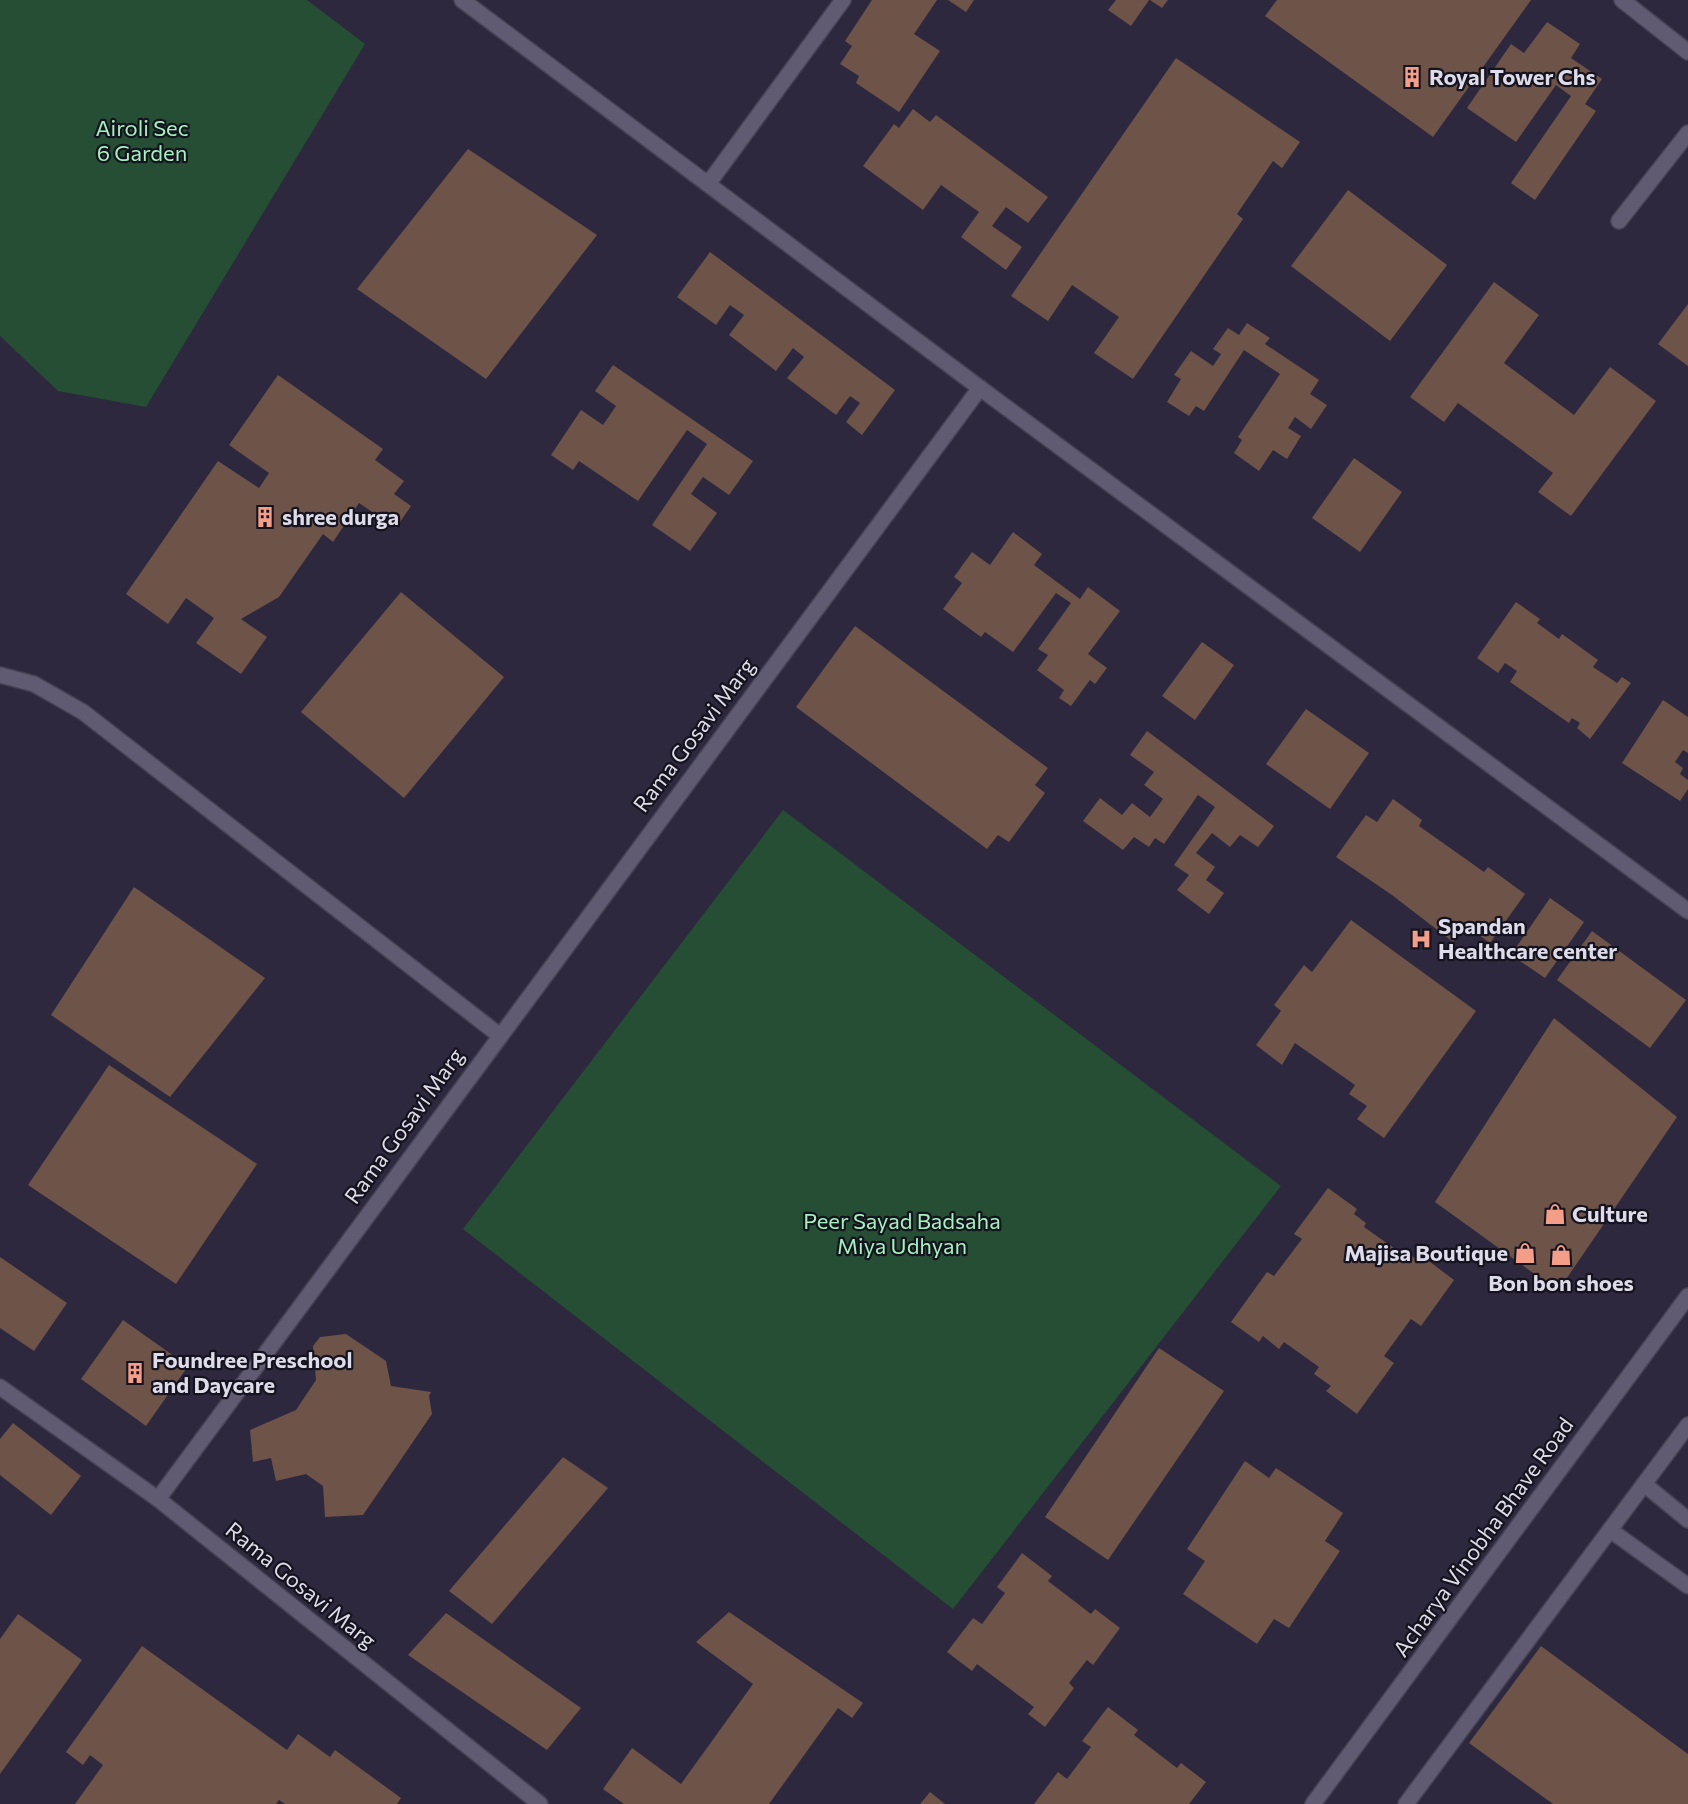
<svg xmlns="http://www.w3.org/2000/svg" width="1688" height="1804" viewBox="0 0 1688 1804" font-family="Commissioner,sans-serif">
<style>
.green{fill:#254e35}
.building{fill:#6e5349}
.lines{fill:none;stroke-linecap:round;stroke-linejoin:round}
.minor-casing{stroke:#464254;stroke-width:18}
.minor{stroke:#605b73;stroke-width:15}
.labels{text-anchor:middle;stroke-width:4.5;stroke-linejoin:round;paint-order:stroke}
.poi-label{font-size:22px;font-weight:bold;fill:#dedcea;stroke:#15131d;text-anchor:start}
.park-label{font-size:22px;fill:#a3f1bf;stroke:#15131d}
.street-label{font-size:22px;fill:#dedcea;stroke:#15131d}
</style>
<rect width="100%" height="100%" fill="#2d283e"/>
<g class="green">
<path d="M 0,0 L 307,0 L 365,44 L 146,407 L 58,391 L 0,336 Z"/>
<path d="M 783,810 L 1281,1186 L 953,1609 L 463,1229 Z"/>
</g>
<g class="building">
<path d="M 872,0 L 937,0 L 914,34 L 940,51 L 899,112 L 856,83 L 859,76 L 840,64 L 852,46 L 845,41 Z"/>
<path d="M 948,0 L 974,0 L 966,12 Z"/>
<path d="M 1116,0 L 1149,0 L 1131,26 L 1108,10 Z"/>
<path d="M 1150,0 L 1168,0 L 1162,8 Z"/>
<path d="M 1277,0 L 1531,0 L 1433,137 L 1265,16 Z"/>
<path d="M 1547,22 L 1580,44 L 1571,58 L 1602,79 L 1585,104 L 1596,111 L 1535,200 L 1511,183 L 1571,96 L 1556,85 L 1516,142 L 1467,108 L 1511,44 L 1524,53 Z"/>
<path d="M 1176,58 L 1300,142 L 1282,168 L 1273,161 L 1237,214 L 1243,219 L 1133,379 L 1094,353 L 1119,317 L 1072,285 L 1048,321 L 1011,296 Z"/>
<path d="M 913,109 L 930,122 L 936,115 L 1048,197 L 1028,223 L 1006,207 L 992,226 L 1022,247 L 1006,270 L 961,237 L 979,212 L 941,185 L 923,210 L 863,166 L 894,124 L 899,128 Z"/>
<path d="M 468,149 L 597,235 L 486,379 L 357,289 Z"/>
<path d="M 1348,190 L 1447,265 L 1390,341 L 1291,266 Z"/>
<path d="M 710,252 L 895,390 L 862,435 L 846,422 L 860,403 L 850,396 L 836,415 L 787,378 L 804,357 L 793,348 L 776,371 L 729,335 L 744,315 L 730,305 L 716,325 L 677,297 Z"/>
<path d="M 1494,282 L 1539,315 L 1504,363 L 1574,415 L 1610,367 L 1656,401 L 1571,516 L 1538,492 L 1553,473 L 1458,403 L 1444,422 L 1410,397 Z"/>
<path d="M 1688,304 L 1688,366 L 1658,344 Z"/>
<path d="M 1247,323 L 1270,338 L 1265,344 L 1319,380 L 1310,394 L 1327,405 L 1311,429 L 1295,417 L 1288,428 L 1301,436 L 1287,459 L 1273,450 L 1259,471 L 1234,453 L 1242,440 L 1238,437 L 1280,374 L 1244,350 L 1204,411 L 1196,406 L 1189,416 L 1167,402 L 1181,379 L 1174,375 L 1191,351 L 1213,366 L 1221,354 L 1213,349 L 1228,328 L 1239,335 Z"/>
<path d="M 613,365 L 753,461 L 729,495 L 703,477 L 691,494 L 717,513 L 690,551 L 652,525 L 707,444 L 687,430 L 638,501 L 579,461 L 573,470 L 551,455 L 581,410 L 603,425 L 616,406 L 595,391 Z"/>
<path d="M 278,375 L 383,449 L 375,460 L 404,481 L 394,494 L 411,506 L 396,528 L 359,503 L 333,542 L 323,534 L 279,597 L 241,619 L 267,637 L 241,674 L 196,643 L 214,618 L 186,598 L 168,624 L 126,594 L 218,461 L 259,488 L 269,473 L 229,445 Z"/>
<path d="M 1354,458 L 1402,492 L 1360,552 L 1312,518 Z"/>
<path d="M 1013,532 L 1042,554 L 1034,565 L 1080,599 L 1088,587 L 1120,611 L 1088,654 L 1107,668 L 1095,684 L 1090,680 L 1071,706 L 1059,698 L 1064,690 L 1037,670 L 1048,655 L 1038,649 L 1071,603 L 1056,593 L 1013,652 L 985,632 L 981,637 L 943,609 L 962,583 L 954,577 L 972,552 L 990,565 Z"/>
<path d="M 401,592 L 504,677 L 404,798 L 301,712 Z"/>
<path d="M 1516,602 L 1540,619 L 1537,623 L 1559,639 L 1562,634 L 1598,660 L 1593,667 L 1617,683 L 1622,677 L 1631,683 L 1590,739 L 1577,728 L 1580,723 L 1572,718 L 1569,723 L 1510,682 L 1517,671 L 1505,663 L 1498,673 L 1477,658 Z"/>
<path d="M 855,626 L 1048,768 L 1035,785 L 1045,793 L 1009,842 L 998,835 L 987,849 L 796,707 Z"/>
<path d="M 1202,642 L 1234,665 L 1195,720 L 1162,696 Z"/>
<path d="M 1663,700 L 1688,717 L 1688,753 L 1683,750 L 1675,762 L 1683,768 L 1680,774 L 1688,780 L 1688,789 L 1680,801 L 1622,763 Z"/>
<path d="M 1306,709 L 1369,753 L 1330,809 L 1266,764 Z"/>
<path d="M 1147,731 L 1274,826 L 1258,847 L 1240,835 L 1230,847 L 1212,833 L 1196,853 L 1215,867 L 1206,880 L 1224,893 L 1209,914 L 1177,890 L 1189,875 L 1174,865 L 1215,807 L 1198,795 L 1164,844 L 1155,838 L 1149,847 L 1134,837 L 1123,850 L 1083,821 L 1100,798 L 1122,815 L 1132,803 L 1150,817 L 1163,799 L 1144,785 L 1154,772 L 1130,755 Z"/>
<path d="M 1393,799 L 1422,820 L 1419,826 L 1484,872 L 1488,867 L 1525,894 L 1490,943 L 1465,925 L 1453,942 L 1392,895 L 1336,857 L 1366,815 L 1377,822 Z"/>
<path d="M 134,887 L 265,978 L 170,1097 L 51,1015 Z"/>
<path d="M 1550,898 L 1584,922 L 1545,978 L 1511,955 Z"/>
<path d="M 1351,920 L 1476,1011 L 1384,1138 L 1357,1119 L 1367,1106 L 1349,1094 L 1355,1085 L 1295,1043 L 1282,1065 L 1256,1045 L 1281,1011 L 1274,1005 L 1304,965 L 1312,972 Z"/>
<path d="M 1592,931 L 1686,1000 L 1650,1048 L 1557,980 Z"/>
<path d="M 1554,1018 L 1677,1117 L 1558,1291 L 1435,1202 Z"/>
<path d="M 109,1065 L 257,1164 L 176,1284 L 28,1185 Z"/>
<path d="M 1328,1188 L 1357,1209 L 1354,1214 L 1366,1223 L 1364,1227 L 1401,1253 L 1403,1250 L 1419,1261 L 1422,1256 L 1454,1280 L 1421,1326 L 1411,1319 L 1384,1356 L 1394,1363 L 1357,1414 L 1326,1391 L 1331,1386 L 1314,1374 L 1319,1367 L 1284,1342 L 1279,1349 L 1263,1336 L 1259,1342 L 1231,1322 L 1267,1272 L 1274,1276 L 1302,1239 L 1294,1234 Z"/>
<path d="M 0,1257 L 67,1303 L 34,1351 L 0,1328 Z"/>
<path d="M 123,1320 L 188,1366 L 146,1426 L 81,1379 Z"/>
<path d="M 346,1334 L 386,1361 L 391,1386 L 431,1392 L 429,1396 L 432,1414 L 363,1515 L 325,1517 L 323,1486 L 306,1474 L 276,1481 L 271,1458 L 253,1462 L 250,1430 L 296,1410 L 316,1380 L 313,1346 L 320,1337 Z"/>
<path d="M 1159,1348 L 1224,1391 L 1108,1560 L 1045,1517 Z"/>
<path d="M 13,1423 L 81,1476 L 51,1515 L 0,1475 L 0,1439 Z"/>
<path d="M 563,1457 L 608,1488 L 492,1624 L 449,1591 Z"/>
<path d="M 1245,1461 L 1269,1478 L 1276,1468 L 1343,1513 L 1325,1541 L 1340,1551 L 1289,1628 L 1274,1619 L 1257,1644 L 1183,1594 L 1205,1561 L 1187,1549 Z"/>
<path d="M 1022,1553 L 1052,1576 L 1048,1581 L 1091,1614 L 1095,1609 L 1120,1628 L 1093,1665 L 1087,1660 L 1069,1683 L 1074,1688 L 1045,1727 L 1028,1714 L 1034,1707 L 977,1664 L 972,1671 L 947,1652 L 973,1618 L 982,1624 L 1005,1593 L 997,1587 Z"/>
<path d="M 729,1612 L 863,1703 L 852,1718 L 838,1708 L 769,1804 L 624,1804 L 603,1789 L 632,1748 L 681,1784 L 753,1684 L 696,1642 Z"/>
<path d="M 446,1613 L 581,1708 L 547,1750 L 408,1655 Z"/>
<path d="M 18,1614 L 82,1660 L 0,1774 L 0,1639 Z"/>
<path d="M 142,1646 L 287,1750 L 298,1734 L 330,1757 L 335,1750 L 401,1798 L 397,1804 L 285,1804 L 279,1800 L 276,1804 L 75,1804 L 103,1765 L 90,1755 L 83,1765 L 66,1752 Z"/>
<path d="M 1541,1646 L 1688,1754 L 1688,1804 L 1553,1804 L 1469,1743 Z"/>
<path d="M 1108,1707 L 1138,1730 L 1134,1735 L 1177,1768 L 1181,1763 L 1206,1782 L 1189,1804 L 1034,1804 L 1058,1772 L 1067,1779 L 1091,1747 L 1082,1741 Z"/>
<path d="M 930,1792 L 945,1804 L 920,1804 Z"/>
</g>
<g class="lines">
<defs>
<g id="minor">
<path d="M 462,0 L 980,388 L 1688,911"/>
<path d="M 1622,0 L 1688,52"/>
<path d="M 708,184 L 843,0"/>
<path d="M 1619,221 L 1688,133"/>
<path d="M 0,675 L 34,684 L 83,712 L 499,1035"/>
<path d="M 0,1387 L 158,1499 L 540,1804"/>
<path d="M 1644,1484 L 1688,1520"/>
<path d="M 158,1499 L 980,388"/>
<path d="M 1610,1530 L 1688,1586"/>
<path d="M 1313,1804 L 1688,1296"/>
<path d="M 1406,1804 L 1688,1425"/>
</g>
</defs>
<use href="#minor" class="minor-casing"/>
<use href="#minor" class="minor"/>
</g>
<defs>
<symbol id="building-bare" viewBox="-9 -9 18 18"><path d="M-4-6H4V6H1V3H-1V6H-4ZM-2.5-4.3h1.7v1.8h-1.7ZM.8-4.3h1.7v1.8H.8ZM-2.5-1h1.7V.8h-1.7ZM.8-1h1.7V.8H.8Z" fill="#f49e89" stroke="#15131d" stroke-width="2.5" paint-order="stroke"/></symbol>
<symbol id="hospital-bare" viewBox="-9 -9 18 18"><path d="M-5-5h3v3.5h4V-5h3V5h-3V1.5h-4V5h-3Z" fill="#f49e89" stroke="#15131d" stroke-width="2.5" paint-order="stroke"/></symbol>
<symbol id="shop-bare" viewBox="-9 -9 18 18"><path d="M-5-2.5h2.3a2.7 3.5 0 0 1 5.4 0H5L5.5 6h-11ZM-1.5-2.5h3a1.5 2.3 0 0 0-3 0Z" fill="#f49e89" stroke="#15131d" stroke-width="2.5" paint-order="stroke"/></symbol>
</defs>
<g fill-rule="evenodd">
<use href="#building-bare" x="1397" y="62" width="30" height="30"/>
<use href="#building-bare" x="250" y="502" width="30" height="30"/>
<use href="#hospital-bare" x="1406" y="924" width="30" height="30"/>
<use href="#shop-bare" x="1540" y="1199" width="30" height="30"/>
<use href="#shop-bare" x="1510" y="1238" width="30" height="30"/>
<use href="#shop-bare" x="1546" y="1240" width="30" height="30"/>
<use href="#building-bare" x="120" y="1358" width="30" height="30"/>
</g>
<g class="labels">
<g class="poi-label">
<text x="1429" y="85">Royal Tower Chs</text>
<text x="282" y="525">shree durga</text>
<text x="1438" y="934">Spandan<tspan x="1438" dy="25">Healthcare center</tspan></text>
<text x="1572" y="1222">Culture</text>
<text x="1508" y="1261" text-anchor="end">Majisa Boutique</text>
<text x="1561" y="1291" text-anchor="middle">Bon bon shoes</text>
<text x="152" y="1368">Foundree Preschool<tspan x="152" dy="25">and Daycare</tspan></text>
</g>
<g class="park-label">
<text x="142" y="136">Airoli Sec<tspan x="142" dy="25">6 Garden</tspan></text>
<text x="902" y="1229">Peer Sayad Badsaha<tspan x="902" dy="25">Miya Udhyan</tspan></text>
</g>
<g class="street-label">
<text transform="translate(694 735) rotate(-53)" y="8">Rama Gosavi Marg</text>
<text transform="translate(404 1126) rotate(-54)" y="8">Rama Gosavi Marg</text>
<text transform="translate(1483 1537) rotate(-54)" y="8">Acharya Vinobha Bhave Road</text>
<text transform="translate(301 1585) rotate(39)" y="8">Rama Gosavi Marg</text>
</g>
</g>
</svg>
